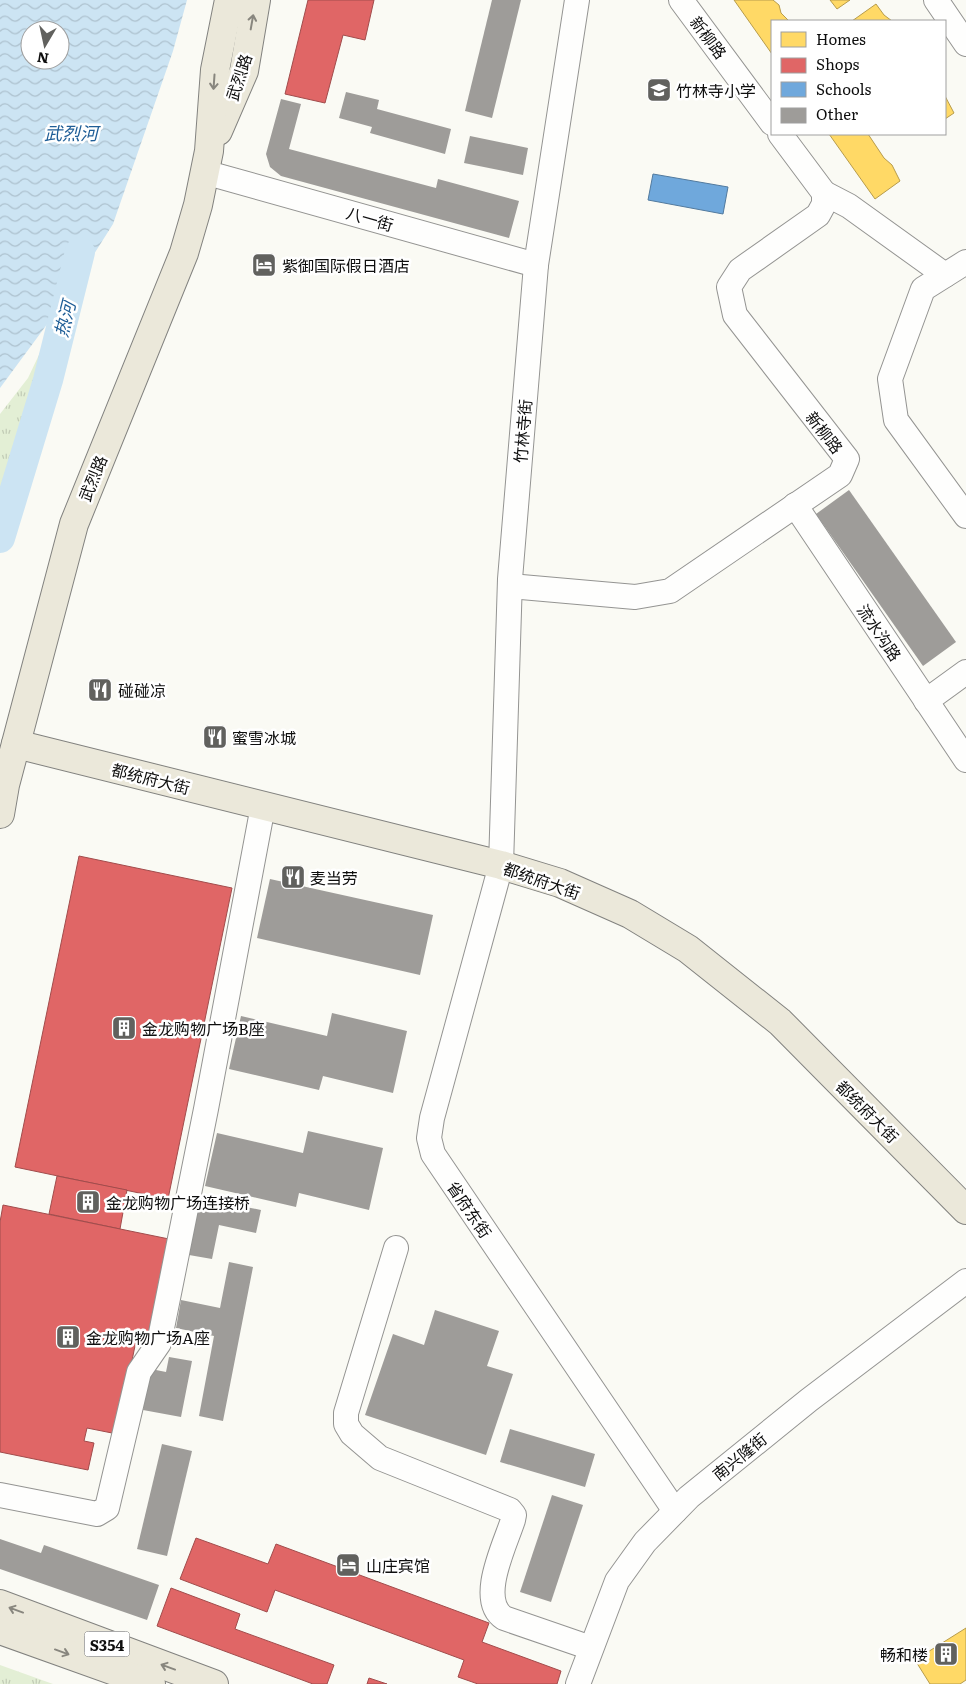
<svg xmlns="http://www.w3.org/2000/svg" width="966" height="1684" font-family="Literata,'Noto Sans SC',serif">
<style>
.grass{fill:url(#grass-tufts)}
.water{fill:url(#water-waves);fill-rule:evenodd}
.homes{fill:#ffd966;stroke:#b79c4c}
.shops{fill:#e06666;stroke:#a14c4c}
.schools{fill:#6fa8dc;stroke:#527a9e}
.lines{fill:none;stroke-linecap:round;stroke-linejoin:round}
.river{stroke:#cce4f3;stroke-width:30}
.building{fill:#9e9c99}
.minor-casing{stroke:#949492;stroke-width:26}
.major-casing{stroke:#82827f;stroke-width:30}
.minor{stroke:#fefefd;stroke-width:24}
.major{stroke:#ebe8da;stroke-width:28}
.oneway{stroke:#88867e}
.labels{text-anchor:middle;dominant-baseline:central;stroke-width:5;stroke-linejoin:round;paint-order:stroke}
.shield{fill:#fff;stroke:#565656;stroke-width:1}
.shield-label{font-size:15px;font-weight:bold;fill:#0e0e0e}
.street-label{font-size:16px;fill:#0e0e0e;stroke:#fff}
.poi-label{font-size:16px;fill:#0e0e0e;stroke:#fff;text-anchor:start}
.water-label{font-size:18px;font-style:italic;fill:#1f5e97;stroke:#fff}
</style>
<defs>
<pattern id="grass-tufts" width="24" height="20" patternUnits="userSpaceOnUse" patternTransform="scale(1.25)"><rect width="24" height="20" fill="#e3efd5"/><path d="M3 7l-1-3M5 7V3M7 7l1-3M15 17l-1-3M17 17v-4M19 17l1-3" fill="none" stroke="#c2ccb6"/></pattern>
<pattern id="water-waves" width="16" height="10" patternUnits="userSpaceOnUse" patternTransform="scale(1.25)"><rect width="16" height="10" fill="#cce4f3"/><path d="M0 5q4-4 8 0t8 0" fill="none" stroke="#aec2cf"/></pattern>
</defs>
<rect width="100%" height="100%" fill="#fafaf4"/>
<!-- grass -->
<g class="grass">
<path d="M65 300 0 500V414L28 378Z"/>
<path d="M0 1665 53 1684H0Z"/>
</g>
<!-- water -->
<path class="water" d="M0 0H187L173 51 113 224 65 300 0 388ZM30 30H60V60H30Z"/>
<!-- homes -->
<g class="homes">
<path d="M734 0H773L779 5 781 13 789 21H772V54Z"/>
<path d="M830 0H850L837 9Z"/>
<path d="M876 4 884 15 892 21H852Z"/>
<path d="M945 96 954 113 945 119Z"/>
<path d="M829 134H868L884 158 892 165 900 181 875 199Z"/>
<path d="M966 1628V1680L960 1684H930L915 1660Z"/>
</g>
<!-- shops -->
<g class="shops">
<path d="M308 0H374L365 40 343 35 325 103 285 94Z"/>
<path d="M79 856 232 888 168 1199 15 1167Z"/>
<path d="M57 1176 127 1190 120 1229 49 1214Z"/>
<path d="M3 1205 169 1239 148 1338 137 1336 117 1434 87 1428 84 1441 94 1443 88 1470 0 1452V1222Z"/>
<path d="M196 1538 268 1564 276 1544 489 1623 482 1642 561 1671 557 1684H478L458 1677 464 1660 275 1590 267 1612 180 1579Z"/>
<path d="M171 1588 240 1614 235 1629 334 1665 327 1684H313L157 1626Z"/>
<path d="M369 1678 387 1684H367Z"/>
</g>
<!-- schools -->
<path class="schools" d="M653 174 728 187 723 214 648 200Z"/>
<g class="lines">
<!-- river -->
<path class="river" d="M0 538 48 380 80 252"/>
</g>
<!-- building -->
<g class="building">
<path d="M492 0H521L492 118 465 111Z"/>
<path d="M346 92 379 100 377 109 451 129 445 154 370 133 372 127 339 118Z"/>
<path d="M281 99 301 104 289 149 436 188 438 179 519 201 509 238 281 176 270 167 266 154Z"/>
<path d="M470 136 528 148 523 175 464 163Z"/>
<path d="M849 490 956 642 923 666 816 514Z"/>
<path d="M270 879 433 915 420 975 257 938Z"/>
<path d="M332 1013 407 1031 393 1093 323 1076 319 1090 229 1069 241 1016 327 1036Z"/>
<path d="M308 1131 383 1148 369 1210 299 1193 296 1207 205 1186 217 1133 303 1153Z"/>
<path d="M200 1198 261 1210 256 1233 219 1225 212 1259 189 1255Z"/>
<path d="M229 1262 253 1267 223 1421 199 1416 214 1336 176 1328 181 1300 220 1308Z"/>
<path d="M435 1310 499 1331 487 1366 513 1374 486 1455 365 1415 393 1334 424 1345Z"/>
<path d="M169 1357 192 1361 181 1417 143 1410 151 1369 166 1372Z"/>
<path d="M510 1429 595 1454 585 1487 500 1462Z"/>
<path d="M162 1444 192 1451 167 1556 137 1549Z"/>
<path d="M552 1495 583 1505 551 1602 520 1592Z"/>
<path d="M0 1539 41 1553 44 1545 159 1585 147 1620 0 1569Z"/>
</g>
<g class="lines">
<defs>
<g id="minor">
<path d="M577 0 536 265 510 579 501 865 432 1118 429 1138 433 1154 675 1511"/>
<path d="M681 0 772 123"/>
<path d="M936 0 966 44"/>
<path d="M204 172 536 265"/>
<path d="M824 193 849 206 945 275"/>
<path d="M966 262 923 289 890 379 896 420 966 516"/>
<path d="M795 505 966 760"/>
<path d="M510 586 635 597 670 591 840 475 847 459 735 315 729 287 740 270 818 215 824 204V193L780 134"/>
<path d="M926 701 966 672"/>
<path d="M396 1248 346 1413V1424L352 1434 380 1458 510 1510 514 1515 513 1520C505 1545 477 1600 504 1618L591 1648"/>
<path d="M0 1495 97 1514 107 1508 139 1372 159 1343 206 1109 263 806"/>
<path d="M578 1684 617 1581 645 1542 689 1497 809 1400 966 1281"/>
</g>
<g id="major">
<path d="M218 131 244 71 256 0"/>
<path d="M16 744 501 865 560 883 630 914 688 949 780 1022 966 1210"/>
<path d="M0 814 5 785 74 524 184 253 198 205 209 151 215 70 229 0"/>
<path d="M0 1604 214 1684"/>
<path d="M0 1630 151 1684"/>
</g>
</defs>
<!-- minor casing -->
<use href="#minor" class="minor-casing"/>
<!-- major casing -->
<use href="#major" class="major-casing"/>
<!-- minor -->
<use href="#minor" class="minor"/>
<!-- major -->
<use href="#major" class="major"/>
</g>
<!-- one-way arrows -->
<defs><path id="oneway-shaft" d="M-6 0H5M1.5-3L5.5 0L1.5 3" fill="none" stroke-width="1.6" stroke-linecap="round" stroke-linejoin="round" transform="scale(1.25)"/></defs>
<g class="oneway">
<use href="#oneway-shaft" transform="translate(252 22) rotate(-80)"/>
<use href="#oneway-shaft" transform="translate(214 82) rotate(94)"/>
<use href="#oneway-shaft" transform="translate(16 1610) rotate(-160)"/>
<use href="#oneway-shaft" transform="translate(62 1652) rotate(20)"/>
<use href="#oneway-shaft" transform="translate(168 1667) rotate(-160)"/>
</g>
<!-- icons -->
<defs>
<symbol id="school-square" viewBox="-11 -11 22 22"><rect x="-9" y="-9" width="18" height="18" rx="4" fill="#61615e" stroke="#fff"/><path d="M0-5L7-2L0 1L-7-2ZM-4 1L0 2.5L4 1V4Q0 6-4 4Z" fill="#fff"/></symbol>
<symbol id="hotel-square" viewBox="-11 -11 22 22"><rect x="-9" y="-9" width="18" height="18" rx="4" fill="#61615e" stroke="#fff"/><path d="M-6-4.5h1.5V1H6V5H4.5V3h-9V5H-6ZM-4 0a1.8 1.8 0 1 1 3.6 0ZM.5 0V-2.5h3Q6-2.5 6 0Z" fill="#fff"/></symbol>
<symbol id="restaurant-square" viewBox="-11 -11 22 22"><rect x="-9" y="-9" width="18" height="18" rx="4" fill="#61615e" stroke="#fff"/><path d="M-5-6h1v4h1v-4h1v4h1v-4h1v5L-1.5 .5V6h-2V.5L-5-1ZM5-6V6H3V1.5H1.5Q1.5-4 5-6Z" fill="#fff"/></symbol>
<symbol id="building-square" viewBox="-11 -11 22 22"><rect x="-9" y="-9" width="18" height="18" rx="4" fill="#61615e" stroke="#fff"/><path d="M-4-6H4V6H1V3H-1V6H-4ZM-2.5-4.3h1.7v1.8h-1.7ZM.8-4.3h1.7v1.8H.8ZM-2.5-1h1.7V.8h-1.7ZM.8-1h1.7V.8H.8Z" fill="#fff"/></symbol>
</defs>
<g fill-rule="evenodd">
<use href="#school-square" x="645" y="76" width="28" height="28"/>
<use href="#hotel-square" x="250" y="251" width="28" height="28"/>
<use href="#restaurant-square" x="86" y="676" width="28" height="28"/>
<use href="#restaurant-square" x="201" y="723" width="28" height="28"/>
<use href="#restaurant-square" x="279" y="863" width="28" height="28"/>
<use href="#building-square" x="110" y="1014" width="28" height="28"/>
<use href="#building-square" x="74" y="1188" width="28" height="28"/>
<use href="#building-square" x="54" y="1323" width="28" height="28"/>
<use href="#hotel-square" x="334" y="1551" width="28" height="28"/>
<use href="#building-square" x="932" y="1640" width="28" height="28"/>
</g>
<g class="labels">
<!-- shield labels -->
<rect class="shield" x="84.5" y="1631.5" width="45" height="25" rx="4"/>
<g class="shield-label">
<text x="107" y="1644">S354</text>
</g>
<!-- street labels -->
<g class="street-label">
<text transform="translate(709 37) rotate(53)">新柳路</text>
<text transform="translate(238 77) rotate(-72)">武烈路</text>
<text transform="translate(370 218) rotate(16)">八一街</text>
<text transform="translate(522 431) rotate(-85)">竹林寺街</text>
<text transform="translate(825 432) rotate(52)">新柳路</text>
<text transform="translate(92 478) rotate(-68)">武烈路</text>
<text transform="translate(880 632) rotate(56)">流水沟路</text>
<text transform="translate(151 778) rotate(14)">都统府大街</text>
<text transform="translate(542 880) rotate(19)">都统府大街</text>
<text transform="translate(868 1111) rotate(45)">都统府大街</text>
<text transform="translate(470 1209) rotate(56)">省府东街</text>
<text transform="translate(739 1456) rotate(-39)">南兴隆街</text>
</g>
<!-- poi labels -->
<g class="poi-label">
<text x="676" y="90">竹林寺小学</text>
<text x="282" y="265">紫御国际假日酒店</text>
<text x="118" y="690">碰碰凉</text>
<text x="232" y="737">蜜雪冰城</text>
<text x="310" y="877">麦当劳</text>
<text x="142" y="1028">金龙购物广场B座</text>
<text x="106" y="1202">金龙购物广场连接桥</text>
<text x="86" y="1337">金龙购物广场A座</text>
<text x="366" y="1565">山庄宾馆</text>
<text x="928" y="1654" text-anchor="end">畅和楼</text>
</g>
<!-- water labels -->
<g class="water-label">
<text x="71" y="132">武烈河</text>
<text transform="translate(64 319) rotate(-76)">热河</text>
</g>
</g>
<!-- legend -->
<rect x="771" y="20" width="175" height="115" fill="#ffffff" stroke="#9f9f9f"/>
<rect x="781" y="32" width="25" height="15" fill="#ffd966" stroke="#9f9f9f"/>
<text x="816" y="45" font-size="15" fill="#0e0e0e">Homes</text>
<rect x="781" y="58" width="25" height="15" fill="#e06666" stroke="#9f9f9f"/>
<text x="816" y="70" font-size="15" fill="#0e0e0e">Shops</text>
<rect x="781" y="82" width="25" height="15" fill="#6fa8dc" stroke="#9f9f9f"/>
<text x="816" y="95" font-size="15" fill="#0e0e0e">Schools</text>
<rect x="781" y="108" width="25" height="15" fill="#9e9c99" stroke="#9f9f9f"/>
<text x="816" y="120" font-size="15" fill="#0e0e0e">Other</text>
<!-- north arrow -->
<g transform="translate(45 45) rotate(189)"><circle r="24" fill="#ffffff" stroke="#9f9f9f"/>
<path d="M0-4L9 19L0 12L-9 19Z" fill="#61615e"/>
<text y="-8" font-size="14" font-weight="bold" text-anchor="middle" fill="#0e0e0e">N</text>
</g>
</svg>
